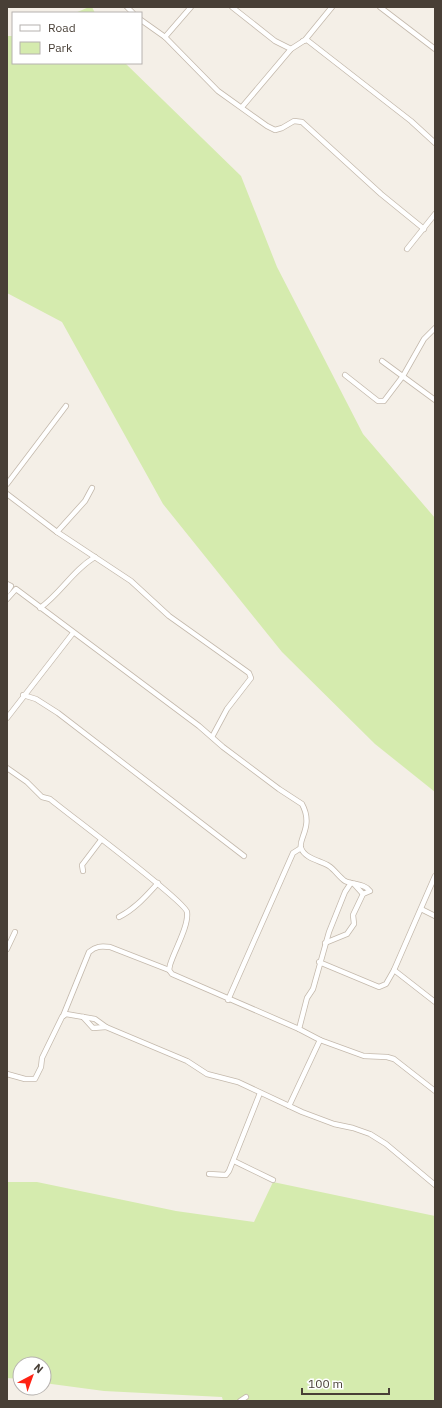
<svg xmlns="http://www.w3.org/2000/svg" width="442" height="1408" font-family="'IBM Plex Sans',sans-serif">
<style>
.green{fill:#d5ebae}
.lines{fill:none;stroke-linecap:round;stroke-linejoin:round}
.street-casing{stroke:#c4b9ac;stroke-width:6}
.street{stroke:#fff;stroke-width:4.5}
</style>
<rect width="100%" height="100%" fill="#f4efe7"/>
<!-- green -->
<g class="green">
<path d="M89 7H92L95 13H75Z"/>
<path d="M7 36H13V63H125L241 176 277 267 363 434 435 518V792L375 744 282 652 163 504 62 322 7 293Z"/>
<path d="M7 1182H37L176 1211 254 1222 273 1182 435 1216V1401H223L222 1397 104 1391 44 1383V1364H20V1379L7 1378Z"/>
</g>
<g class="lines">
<defs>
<g id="street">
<path d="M127 7 133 13"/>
<path d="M232 7 275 41 291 49"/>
<path d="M380 7 435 49"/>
<path d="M141 20 165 37 218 91 267 126 275 130 282 128 294 121 302 122 381 194 424 229"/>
<path d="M165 37 191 7"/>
<path d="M303 41 307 40 411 121 435 143"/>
<path d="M242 107 291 49 305 40 332 7"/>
<path d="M407 249 435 214"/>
<path d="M382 361 435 400"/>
<path d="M345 375 378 401H384L403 376 424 339 435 328"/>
<path d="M7 484 66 406"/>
<path d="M7 494 57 532 131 581 169 616 249 673 251 678 227 709 212 737"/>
<path d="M57 532 85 501 92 488"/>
<path d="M7 584 11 586 7 592"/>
<path d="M7 599 16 589 199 726 223 747 279 789 302 804C314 826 298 839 301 848 305 859 322 861 329 866 335 870 339 877 345 881 353 885 364 883 370 891L363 894 353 915 354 924 347 934 325 943"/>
<path d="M40 608C61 593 73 570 95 557"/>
<path d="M23 695 36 699 58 713 244 856"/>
<path d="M7 718 73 633"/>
<path d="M7 768 27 782 42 797 50 799C68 814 185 901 187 912 189 926 174 951 170 965L169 970 172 974 299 1029"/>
<path d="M83 871 82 865 101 840"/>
<path d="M354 884 363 894"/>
<path d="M421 909 435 916"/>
<path d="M119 917C135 909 146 896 158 883"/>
<path d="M7 949 15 932"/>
<path d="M319 962 379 987 386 984 394 970 435 1002"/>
<path d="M394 970 435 876"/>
<path d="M228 1000 293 853 301 848"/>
<path d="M63 1016 89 952C96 946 101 946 110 947L169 970"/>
<path d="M83 1017 93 1028 106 1027"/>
<path d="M320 1040 299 1029 307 998 313 989 329 932 345 892 351 883"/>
<path d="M7 1074 25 1079H35L41 1067 42 1058 62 1017 66 1014 95 1019 106 1027 187 1061 207 1074 238 1082 302 1112 334 1124 353 1128 370 1134 386 1144 435 1185"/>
<path d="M289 1106 320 1040 364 1056 387 1057 394 1059 435 1091"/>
<path d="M234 1161 273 1180"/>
<path d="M209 1174 226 1175 229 1171 260 1093"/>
<path d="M240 1401 246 1397"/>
</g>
</defs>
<!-- street casing -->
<use href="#street" class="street-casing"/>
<!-- street -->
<use href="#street" class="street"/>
</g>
<!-- border -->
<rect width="442" height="1408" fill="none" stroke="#483f36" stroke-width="16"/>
<!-- legend -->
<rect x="12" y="12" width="130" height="52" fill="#ffffff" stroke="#b6b2af"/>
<rect x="20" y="25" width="20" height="6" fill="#ffffff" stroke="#b6b2af"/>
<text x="48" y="32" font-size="12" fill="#483f36">Road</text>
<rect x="20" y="42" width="20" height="12" fill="#d5ebae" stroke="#b6b2af"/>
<text x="48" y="52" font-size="12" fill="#483f36">Park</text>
<!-- north arrow -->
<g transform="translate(32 1376) rotate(41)"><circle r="19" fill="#ffffff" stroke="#b6b2af"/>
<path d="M0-3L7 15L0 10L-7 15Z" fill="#ff2214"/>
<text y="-6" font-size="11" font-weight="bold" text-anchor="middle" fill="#483f36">N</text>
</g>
<!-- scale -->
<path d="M302 1388v6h87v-6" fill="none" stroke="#483f36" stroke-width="2"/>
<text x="308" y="1388" font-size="12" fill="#483f36" stroke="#ffffff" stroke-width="3" paint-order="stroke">100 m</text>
</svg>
